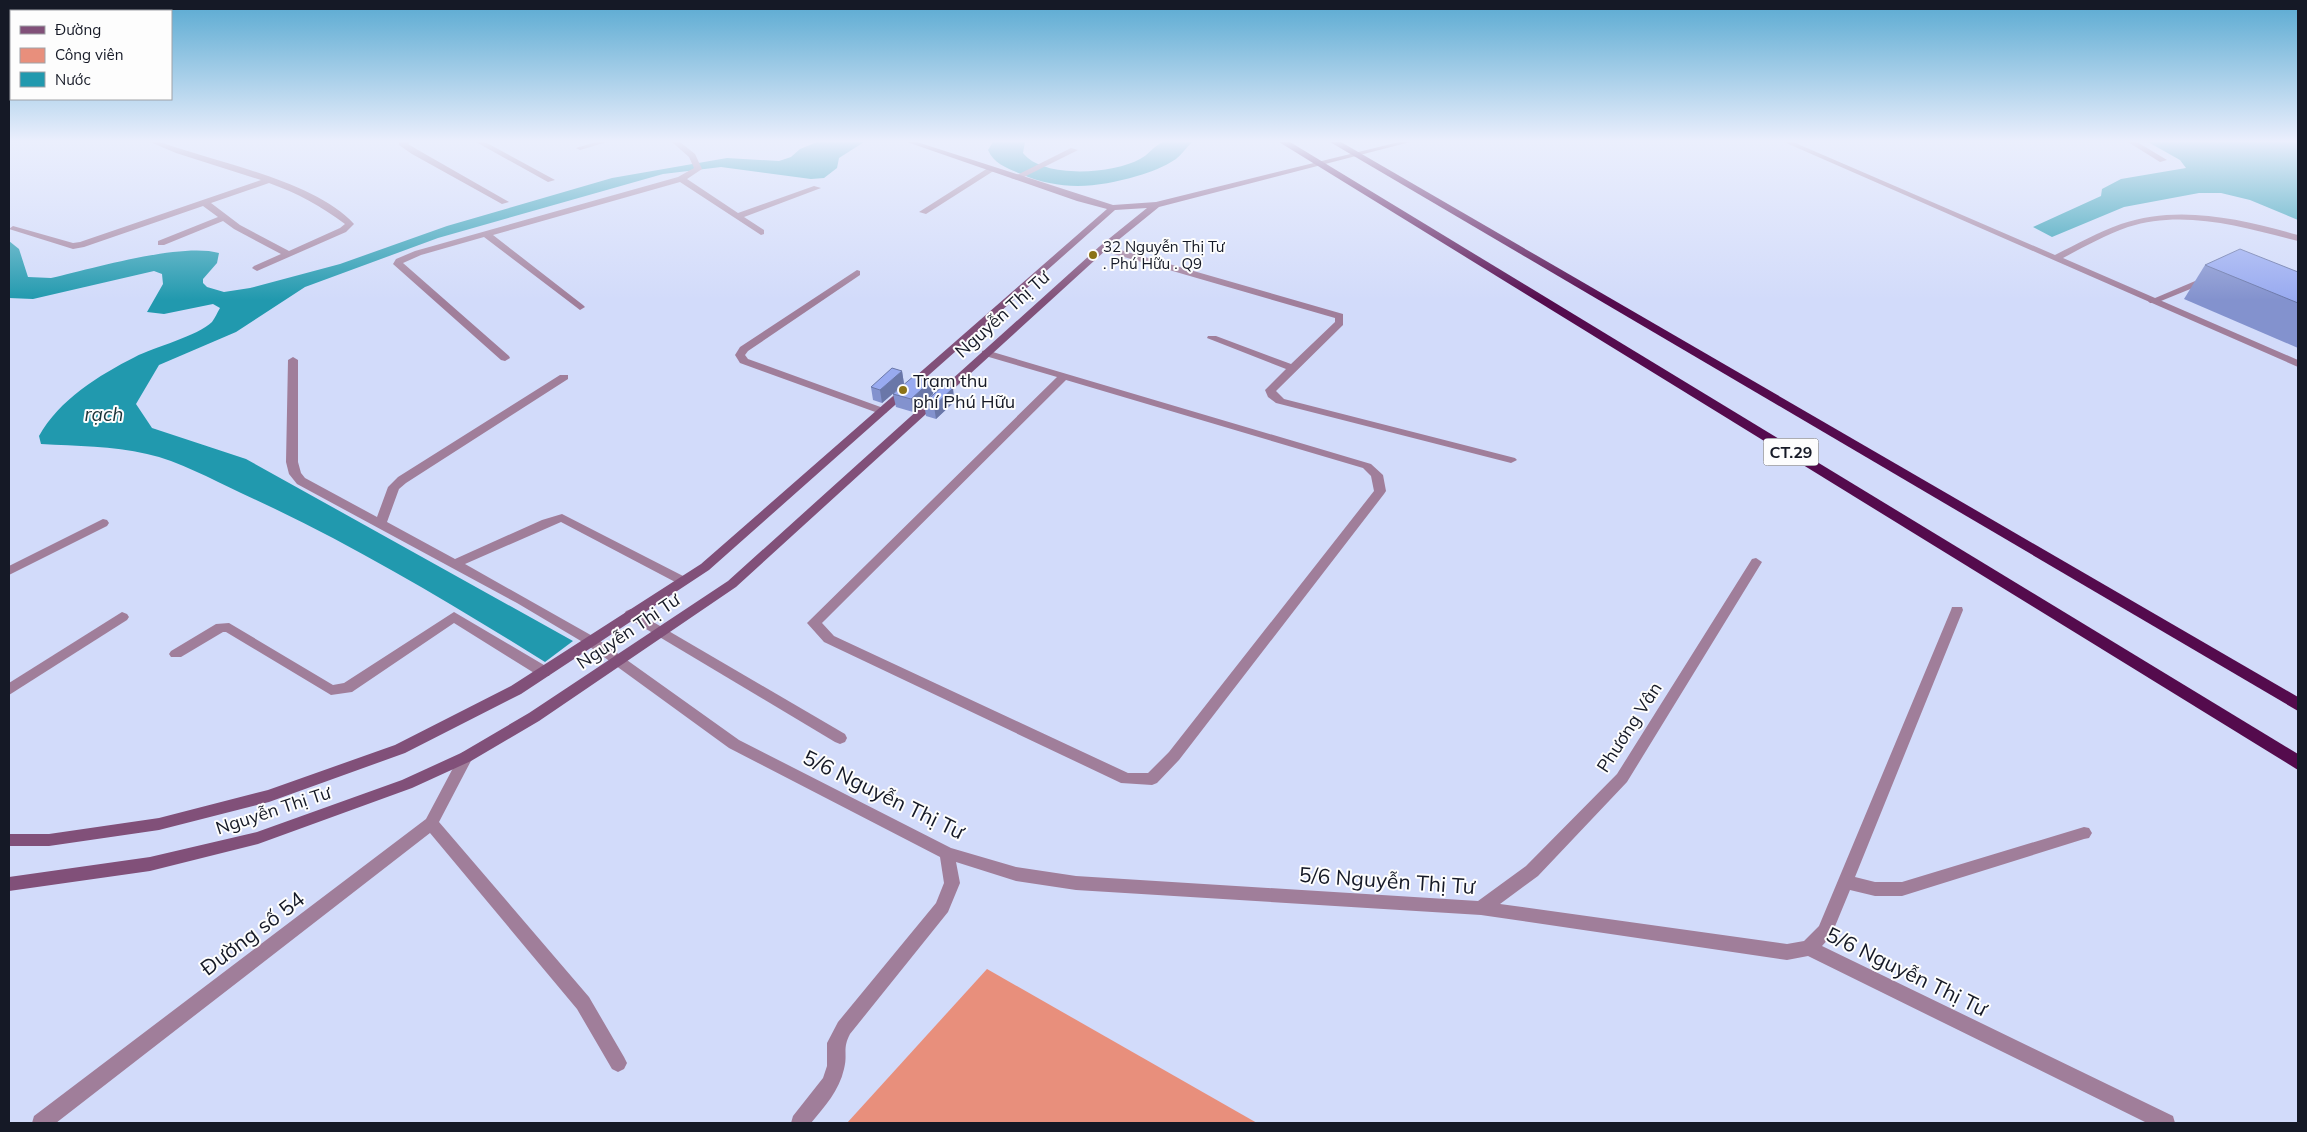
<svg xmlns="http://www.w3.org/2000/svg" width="2307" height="1132" font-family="Mulish,sans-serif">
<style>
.green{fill:#e88f7c}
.water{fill:#2199ae}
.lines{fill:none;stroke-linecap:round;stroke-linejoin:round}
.lane{fill:#a07e9a;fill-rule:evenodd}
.street{fill:#a07e9a;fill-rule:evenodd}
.secondary{fill:#815079;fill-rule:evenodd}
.highway{fill:#540b4d;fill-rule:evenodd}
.wall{fill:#8392ce}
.shaded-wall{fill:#6a77a8}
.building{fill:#98aaf0;stroke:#6a77a8}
.poi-dot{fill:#8c7317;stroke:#fdfdfd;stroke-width:2}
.labels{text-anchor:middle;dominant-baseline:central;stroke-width:4;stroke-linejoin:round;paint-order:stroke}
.far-poi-label{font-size:15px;fill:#151926;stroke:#fdfdfd;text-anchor:start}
.shield{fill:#fdfdfd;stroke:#5b5d66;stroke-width:1}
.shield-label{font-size:16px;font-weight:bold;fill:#151926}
.street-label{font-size:18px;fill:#151926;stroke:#fdfdfd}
.poi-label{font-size:18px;fill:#151926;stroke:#fdfdfd;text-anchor:start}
.water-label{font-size:19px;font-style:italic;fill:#1c353a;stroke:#fdfdfd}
.near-street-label{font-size:21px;fill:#151926;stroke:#fdfdfd}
</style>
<rect width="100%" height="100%" fill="#d2dbfa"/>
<!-- green -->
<path class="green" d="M987 969 1257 1123H847Z"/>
<!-- water -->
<g class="water">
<path d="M817 142H864L839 158 837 168 824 178 811 179 721 167 663 174 438 238 305 287 236 332 159 365 136 404 152 428 246 459 573 641 545 662C447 601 347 541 241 493 211 479 179 461 147 454 112 446 77 446 41 444L39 436C59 400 99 375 135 357 154 347 198 336 212 322 215 318 217 313 220 308L213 304 164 314 147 312 163 284 162 274 154 271 33 299 9 298V241L19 249 28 277 51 278C91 269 182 242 219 253L217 263 203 279V283L207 287 224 292 250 288 340 264 447 226 612 178 727 158 779 161 791 157 800 149Z"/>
<path d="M993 142H1025L1023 153C1043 179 1113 174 1140 159 1148 155 1153 147 1161 143 1168 139 1183 142 1192 142 1187 147 1182 154 1176 159 1164 167 1151 172 1137 176 1097 188 1060 191 1021 174 1007 168 994 164 988 150Z"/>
<path d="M2148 142H2298V220L2250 200 2221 193H2199L2124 207 2052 237 2033 227 2101 196 2102 189 2121 179 2186 168 2180 160Z"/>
</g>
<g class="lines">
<!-- lane -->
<g class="lane">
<path d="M1071 148 1078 150 1018 180 1011 178Z"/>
<path d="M988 168 995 170 926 214 919 212Z"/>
<path d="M1103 245 1343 314V325L1276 391 1284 399 1515 458 1517 460 1511 463 1276 403 1268 397 1265 390 1286 369 1207 338 1208 336H1216L1291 364 1335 322V318L1100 250 1098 248Z"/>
<path d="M857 270 860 271V275L748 351 745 355 748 359 886 409 887 411 886 413H878L740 363 735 355 740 347Z"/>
<path d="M2207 276 2210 277V281L2156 303H2150L2148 301Z"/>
<path d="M986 350 1371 464 1383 475 1386 491 1384 494 1179 760 1157 783 1152 785 1121 783 824 642 807 623 1057 377 982 355V351ZM1066 380 1363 468 1371 476 1374 491 1169 752 1148 773H1128L834 636 822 623Z"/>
<path d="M293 357 298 360V462L301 473 305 478 377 517 388 487 398 477 560 375H568V379L406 483 399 489 387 522 455 559 542 520 562 514 687 578 689 581 687 584H679L561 522 465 564 596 638 739 740 951 848 1016 867 1076 876 1478 901 1526 866 1617 774 1752 559 1756 558 1762 562 1627 782 1538 876 1500 904 1787 944 1804 941 1819 926 1951 610 1952 607H1962L1963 610 1855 877 1875 882H1902L2084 827 2089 828 2092 833 2089 838 2084 839 1902 896H1875L1850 890 1831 936 1822 946 2173 1116 2175 1123H2147L1808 956 1787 960 1481 915 1076 890 1016 881 956 862 960 883 948 912 850 1034C842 1049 848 1054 844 1069 839 1091 825 1106 811 1123H791L793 1116 823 1078 827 1066V1043L838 1022 936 903 944 883 940 857 729 748 586 644 517 603 297 484 289 474 286 462 288 360Z"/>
<path d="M103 519 107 520 109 523 107 526 9 575V566Z"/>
<path d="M631 609 845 734 847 738 845 742 840 744 835 742 626 617 624 614 626 611Z"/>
<path d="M122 612 127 614 129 617 127 620 9 695V683Z"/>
</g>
<!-- street -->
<g class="street">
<path d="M150 142H160C215 162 315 181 354 224L346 232 257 271 252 268 254 266 281 254 234 229 223 221 164 245H158V241L218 217 203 206 84 247 73 249 9 229 13 226 73 243 80 242 261 180 176 153ZM269 183C297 193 321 206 345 224L340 228 289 251 240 225 211 203Z"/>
<path d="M399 142H410L408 144 418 150 509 202 502 204 412 154 399 145Z"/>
<path d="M476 142H485L555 180 548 182Z"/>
<path d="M596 142H607L580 150 576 148Z"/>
<path d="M672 142H680L695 154 702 169 687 179 738 213 814 186 821 188 744 217 764 230V234L761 235 680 182 493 235 583 305 585 307 580 310 484 237 421 255 403 263 509 356 510 358 505 361 501 360 393 264 396 259 415 251 678 177 694 168 689 157Z"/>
<path d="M1784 142H1793L2055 255C2077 244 2098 232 2121 224 2179 204 2241 219 2298 235V241C2243 227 2184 209 2128 227 2105 235 2084 247 2063 258L2298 360V367Z"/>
<path d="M2128 142H2137L2167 160 2160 162Z"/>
<path d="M454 612 549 668 551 672 549 676H539L454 623 352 692 331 695 226 632H223L181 657H171L169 654 171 651 216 624 229 623 333 685 344 683Z"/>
<path d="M466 751 471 753 473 757 439 822 589 997 624 1057 627 1063 624 1069 618 1072 612 1069 577 1009 430 833 56 1123H32L34 1116 426 819 461 753Z"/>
</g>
<!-- secondary -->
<path class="secondary" d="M907 142H917L1113 205 1156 202 1399 142H1410L1159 207 1106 250 736 587 539 721 471 761 412 788 258 844 150 871 9 891V877L150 857 257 832 402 780 461 753 529 713 728 581 1100 246 1147 208 1115 210 709 570 521 694 405 753 269 802 159 830 49 846H9V834H49L159 818 268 790 395 745 511 686 701 564 1107 209 1077 201Z"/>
<!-- highway -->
<g class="highway">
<path d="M1279 142H1290L2298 754V770Z"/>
<path d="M1330 142H1341L2298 697V711Z"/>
</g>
</g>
<!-- wall -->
<g class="wall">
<path d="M2205 265 2298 272V348L2184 299Z"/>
<path d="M902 371 904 384 882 403 873 400 871 387Z"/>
<path d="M931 381 933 394 913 412 896 407 893 394Z"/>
<path d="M953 388 954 402 936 419 926 416 924 403Z"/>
</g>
<!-- shaded-wall -->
<g class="shaded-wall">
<path d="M902 371 904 384 882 403 880 390Z"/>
<path d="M931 381 933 394 913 412 911 399Z"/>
<path d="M953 388 954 402 936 419 934 406Z"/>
</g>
<!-- building -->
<g class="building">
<path d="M2240 249 2298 272V303L2205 265Z"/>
<path d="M892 368 902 371 880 390 871 387Z"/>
<path d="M915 375 931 381 911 399 893 394Z"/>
<path d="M944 385 953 388 934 406 924 403Z"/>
</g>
<!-- sky -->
<linearGradient id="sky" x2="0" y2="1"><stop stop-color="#58a9d1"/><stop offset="0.47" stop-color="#ebeffd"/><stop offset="1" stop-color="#ebeffd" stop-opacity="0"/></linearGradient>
<rect width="2307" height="300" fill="url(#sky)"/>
<!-- markers -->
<g class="poi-dot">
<circle cx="1093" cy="255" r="5"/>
<circle cx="903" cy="390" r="5"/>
</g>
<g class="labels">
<!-- far-poi labels -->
<g class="far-poi-label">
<text x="1103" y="246">32 Nguyễn Thị Tư<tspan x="1103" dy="17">. Phú Hữu . Q9</tspan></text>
</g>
<!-- shield labels -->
<rect class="shield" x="1763.5" y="438.5" width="55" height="27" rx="4"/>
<g class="shield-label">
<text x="1791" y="452">CT.29</text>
</g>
<!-- street labels -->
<g class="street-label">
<text transform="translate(1002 314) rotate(-42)">Nguyễn Thị Tư</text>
<text transform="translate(628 631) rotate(-34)">Nguyễn Thị Tư</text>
<text transform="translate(1629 727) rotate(-57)">Phương Vân</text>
<text transform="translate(273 810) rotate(-18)">Nguyễn Thị Tư</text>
</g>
<!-- poi labels -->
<g class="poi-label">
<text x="913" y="380">Trạm thu<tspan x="913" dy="21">phí Phú Hữu</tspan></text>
</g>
<!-- water labels -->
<g class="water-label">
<text x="104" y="414">rạch</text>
</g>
<!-- near-street labels -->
<g class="near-street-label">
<text transform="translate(884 794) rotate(26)">5/6 Nguyễn Thị Tư</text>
<text transform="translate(1387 880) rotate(4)">5/6 Nguyễn Thị Tư</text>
<text transform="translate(252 933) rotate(-37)">Đường số 54</text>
<text transform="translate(1907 971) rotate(26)">5/6 Nguyễn Thị Tư</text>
</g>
</g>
<!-- border -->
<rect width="2307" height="1132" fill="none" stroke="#151926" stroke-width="20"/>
<!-- legend -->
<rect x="10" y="10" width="162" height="90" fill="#fdfdfd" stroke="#a0a2a7"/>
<rect x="20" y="26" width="25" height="8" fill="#815079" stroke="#a0a2a7"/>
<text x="55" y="35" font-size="15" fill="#151926">Đường</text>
<rect x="20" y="48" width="25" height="15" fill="#e88f7c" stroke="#a0a2a7"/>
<text x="55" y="60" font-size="15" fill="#151926">Công viên</text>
<rect x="20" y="72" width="25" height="15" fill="#2199ae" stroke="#a0a2a7"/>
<text x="55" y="85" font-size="15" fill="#151926">Nước</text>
</svg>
